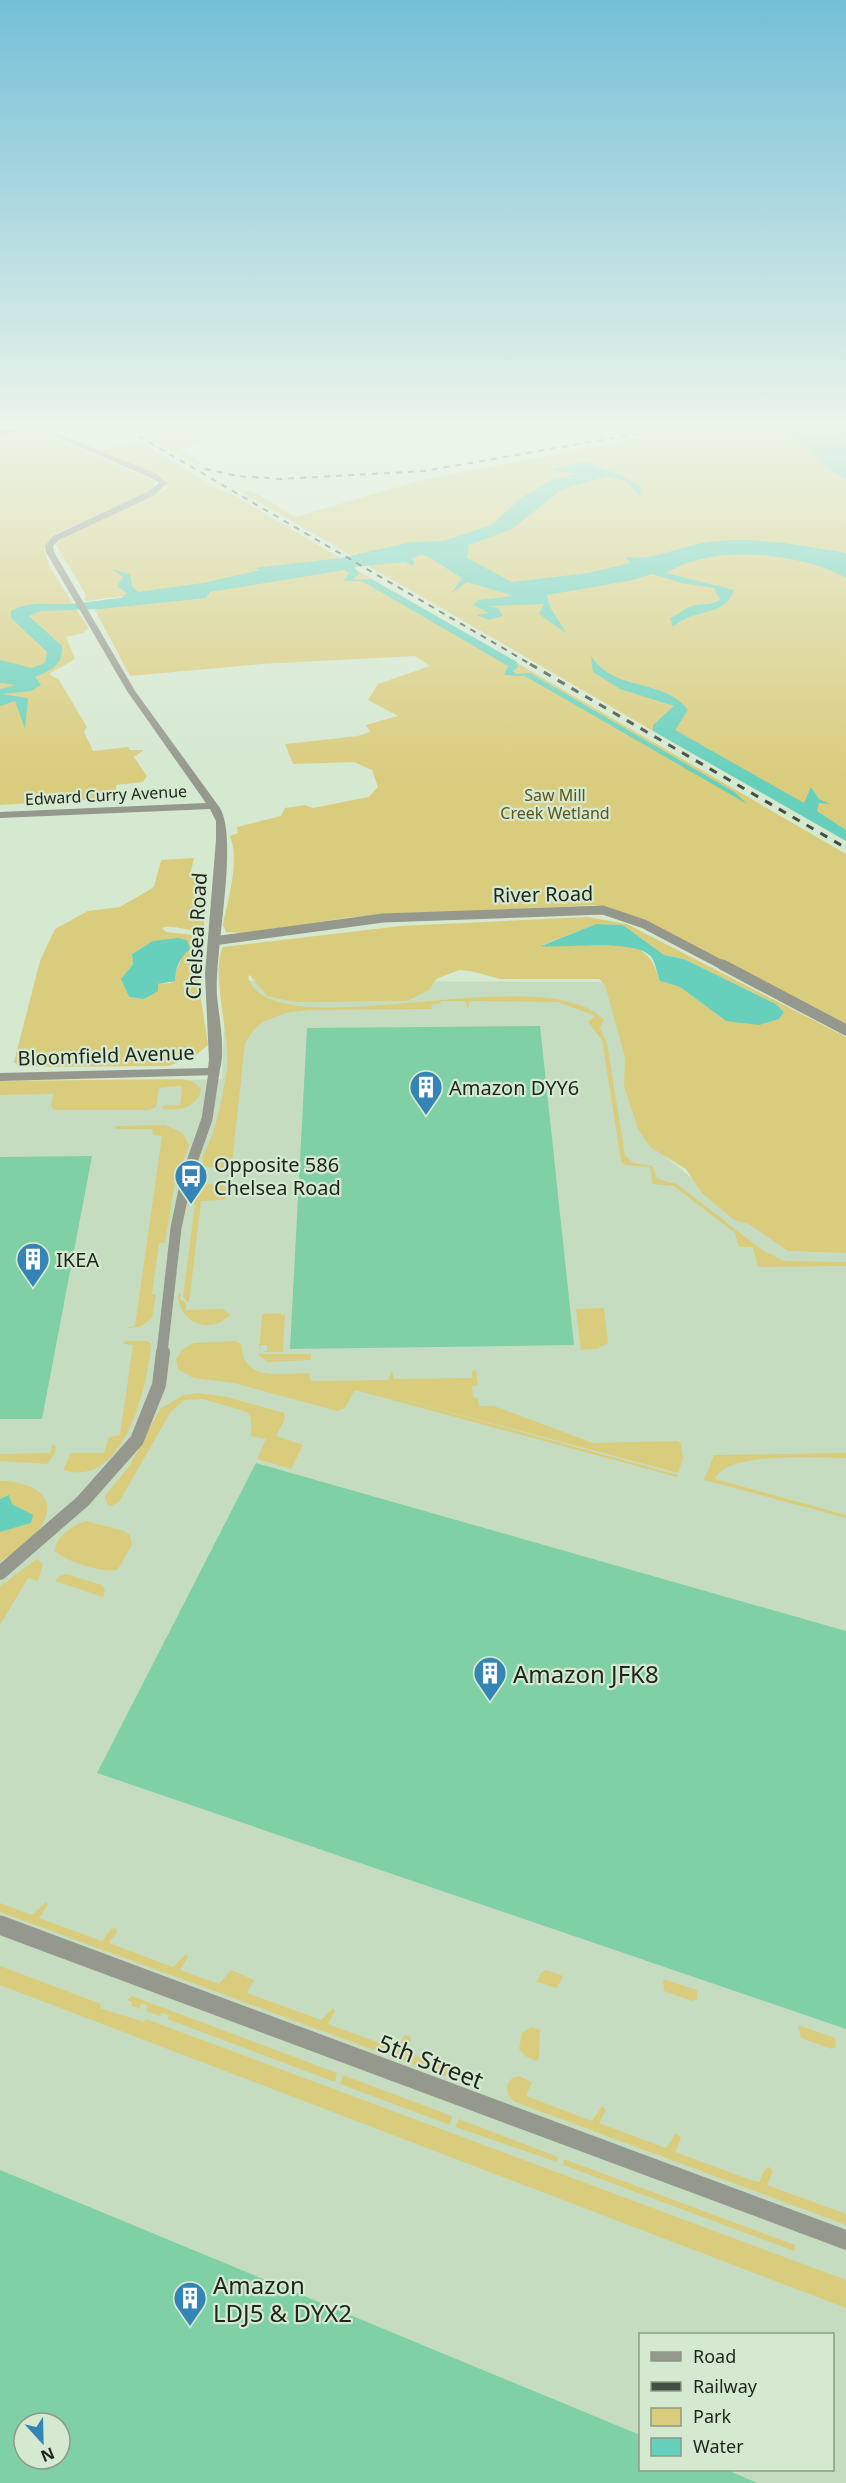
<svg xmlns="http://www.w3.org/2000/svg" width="846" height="2483" font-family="'Noto Sans',sans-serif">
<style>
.built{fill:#c6dcc0;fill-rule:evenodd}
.green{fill:#dacc7d;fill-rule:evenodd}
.water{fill:#67d0bd}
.building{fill:#7fd0a5;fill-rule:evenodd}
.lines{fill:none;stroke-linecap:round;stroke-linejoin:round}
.minor-far3{stroke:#95988d;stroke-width:9}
.minor-far2{stroke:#95988d;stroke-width:11}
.minor-far1{stroke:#95988d;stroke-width:14}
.minor{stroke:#95988d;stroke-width:19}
.tertiary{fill:#95988d;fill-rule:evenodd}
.motorway{fill:#414731;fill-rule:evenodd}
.rail-far1{stroke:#434d42;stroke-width:2;stroke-dasharray:6 6;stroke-linecap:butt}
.rail{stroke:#434d42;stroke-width:3;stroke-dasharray:8 8;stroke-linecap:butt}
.labels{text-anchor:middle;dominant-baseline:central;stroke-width:4.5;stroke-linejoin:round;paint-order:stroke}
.far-street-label{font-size:16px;fill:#1e251d;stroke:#d5e8d0}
.far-park-label{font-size:16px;fill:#5e5418;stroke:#d5e8d0}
.street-label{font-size:20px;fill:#1e251d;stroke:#d5e8d0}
.poi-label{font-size:20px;fill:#1e251d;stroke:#d5e8d0;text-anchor:start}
.near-poi-label{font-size:24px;fill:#1e251d;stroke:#d5e8d0;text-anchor:start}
.near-street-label{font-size:24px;fill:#1e251d;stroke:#d5e8d0}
</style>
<rect width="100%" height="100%" fill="#d5e8d0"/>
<!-- built -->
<path class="built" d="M226 981 613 982 649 1143 741 1219 846 1246V2483H0V1084L222 1079ZM640 2334H832V2470H640ZM24 2423H60V2459H24Z"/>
<!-- green -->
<g class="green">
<path d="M37 430 154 481 153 488 143 494 53 535 44 548 49 566 88 628 83 633 66 637 75 659 49 674 59 680 87 727 84 732 93 751 128 747 130 750H144L134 757 147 776 143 782 116 785 117 798 0 805V434Z"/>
<path d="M134 430H250L179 449 202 463 197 465Z"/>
<path d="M644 430 768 431 794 439 817 456 826 468 846 479V835L653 725V731L367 565 357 553 351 555 241 492 252 491 295 517 425 479 646 437Z"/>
<path d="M140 441 214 487 232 494 340 558 203 585 86 601 85 593 56 545 61 539 167 488 164 479 100 451Z"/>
<path d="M352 567 846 854V1027L609 907 595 905 352 917 245 933 226 932 223 925C228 898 240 861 230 836L238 833 237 827 281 816 285 808 305 805 313 808 369 797 378 787 372 770 354 762 293 764 285 744 358 736 370 732 366 725 398 716 368 700 378 684 430 666 415 656 262 664 130 676 94 608H90Z"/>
<path d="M194 858 191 871 205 882 204 929C190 934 175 923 162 928L166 932 203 936 198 979 208 1045 195 1056 169 1066 20 1067 14 1062 40 961 55 929 88 911 120 907 154 887 161 860ZM153 941 190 949 183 955 171 983 158 984 157 991 144 999 129 997 121 979 133 964 132 954Z"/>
<path d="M588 917 627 924 846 1037V1253L788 1251 749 1224 734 1220 702 1193 686 1169 650 1147 638 1129 624 1086 625 1057 605 985 599 979H500L471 971 459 970 436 979 429 990 407 1001 294 1002 267 996 250 975 248 977C272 1053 543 955 604 1020L600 1028 607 1043 625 1155 633 1163 652 1166 657 1179 677 1184 762 1250 784 1261 846 1262V1266L758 1267 753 1247H739L735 1233 674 1186 652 1184 650 1167 624 1165 621 1161 602 1040 588 1022 595 1016 558 1002 470 1001 468 1009 465 1001H441L440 1004H432L431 1009 310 1010 285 1013 263 1022 254 1029 245 1043 232 1163 221 1169 203 1166 202 1158C215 1134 222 1101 227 1069 231 1038 210 973 223 947L401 926ZM596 924 623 925 664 955 684 959 776 1004 784 1012 726 1021 680 987 660 981C653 961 650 953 630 946L542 945Z"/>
<path d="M182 1079 194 1082 201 1089C199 1106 179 1112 164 1109L162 1106 180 1105 182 1088 180 1086 159 1088 156 1107 148 1110H54L51 1105 53 1094 0 1095V1081Z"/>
<path d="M165 1125 183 1133 189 1146 175 1182 165 1243H159L152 1294H156L152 1318 140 1327 125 1328 135 1326 162 1136 153 1135 152 1129H115L116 1126Z"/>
<path d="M202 1184 224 1185 230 1193 224 1200 201 1201 189 1303 183 1297 195 1204H189L191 1190Z"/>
<path d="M178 1294H181L180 1299 186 1303V1310L223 1309 230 1315C210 1336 178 1322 178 1294Z"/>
<path d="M604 1308 608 1343 596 1349 581 1350 576 1309Z"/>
<path d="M282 1313V1317L285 1313 283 1352H263L267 1350V1345H261L259 1352 262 1314Z"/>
<path d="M126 1341H147L151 1344C148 1384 125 1490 63 1470L71 1453H104L109 1437 120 1435 133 1345 123 1344Z"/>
<path d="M235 1341 241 1344C244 1383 279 1373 309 1373L311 1381 388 1380 392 1371 394 1379 472 1378V1371L476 1370 478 1385 472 1386 473 1397 478 1398 479 1406H494L593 1443 678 1441 681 1444 683 1459 678 1473 356 1387 678 1475 677 1477 355 1390 345 1408 337 1411 234 1383 193 1378 178 1369 176 1359 183 1349 194 1343Z"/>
<path d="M257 1354H311V1360L268 1362Z"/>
<path d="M199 1393 227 1397 284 1413 285 1419 276 1436 303 1445 291 1469 257 1459 266 1439 251 1436V1418L247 1412 203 1399 184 1400 170 1413 119 1502 111 1506 107 1504 105 1496 130 1465 160 1409 183 1395Z"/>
<path d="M52 1445 56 1446 55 1453 47 1464 0 1461V1454L50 1453Z"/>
<path d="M846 1453V1458C819 1458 726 1451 715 1479L846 1515V1518L704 1480 714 1455Z"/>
<path d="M0 1481C27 1481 63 1494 40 1528 31 1542 13 1552 0 1562V1532L31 1523 0 1499Z"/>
<path d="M86 1521 124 1531 130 1535 132 1545 118 1569C106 1575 64 1561 55 1551 55 1537 74 1524 86 1521Z"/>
<path d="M37 1559 43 1564 38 1581 28 1578 0 1625V1586Z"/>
<path d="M66 1574 102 1585 105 1591 103 1597 55 1581 60 1576Z"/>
<path d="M46 1902 48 1905 39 1918 102 1941 111 1929 116 1928 117 1932 109 1943 173 1967 186 1954 188 1957 180 1970 219 1984 231 1970 254 1980 247 1993 321 2020 333 2008 335 2011 328 2024 396 2049 405 2035 410 2036 411 2040 405 2052 461 2072 460 2077 444 2076 0 1912V1903L32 1915Z"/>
<path d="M0 1966 101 2004 100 2008 144 2022 146 2019 846 2280V2308L0 1985Z"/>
<path d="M546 1970 563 1976 557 1988 537 1982 541 1973Z"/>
<path d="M663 1979 697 1990V1999L692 2001 664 1991Z"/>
<path d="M132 1996 337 2073 335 2082 167 2019 169 2015 162 2013 160 2016 146 2011 148 2006 142 2003 139 2009 131 2006 132 2002 127 2000Z"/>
<path d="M798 2025 835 2038 836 2047 832 2049 801 2038Z"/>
<path d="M531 2027 540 2030 539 2058 536 2061 525 2056 519 2049 522 2033Z"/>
<path d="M343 2075 452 2116 450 2125 340 2084Z"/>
<path d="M519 2076 532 2082 526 2096 592 2121 602 2106 606 2110 599 2123 666 2148 676 2133 681 2138 675 2152 751 2180 759 2182 765 2169 769 2167 773 2171 767 2185 846 2214V2225L515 2102 508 2095 507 2085 512 2078Z"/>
<path d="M459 2119 558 2157 557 2162 455 2127Z"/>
<path d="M564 2159 795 2245 794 2251 563 2165Z"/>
</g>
<!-- water -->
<g class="water">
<path d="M745 430H846V479L826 468 817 456 794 439 768 431Z"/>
<path d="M586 461C606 471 623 473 641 488L640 497 627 482 607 476 561 490 512 529 469 545 467 558 512 582 588 573 630 563 626 557C655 561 674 548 702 543 751 535 799 545 846 553V578C800 552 712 544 666 573L734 590C725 618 694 607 673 627L670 618C678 615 685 608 692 606 702 603 710 606 720 600L714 588 682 583 652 574 633 580 547 595 550 607 567 634 539 614 544 604 489 606 498 608 503 616 489 620 476 615 489 613 473 605 478 600 514 596 467 582 452 593 462 578 427 556 420 555 411 559 415 562 412 566 405 562 354 567 359 574 352 580 371 579 517 662 518 667 513 671 516 674 530 673 736 793 747 804 525 676 504 675 508 666 362 581H343L349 573 345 570 210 592 206 598 100 609 40 611 29 616 62 646C63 665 52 670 35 677L41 685 31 691 2 694 28 698 25 729 15 701 0 706V689L16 685 0 683V660L32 668 45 663 47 652 11 618V611C31 600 48 605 70 604 87 603 104 599 121 598L127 593 117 586 123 577 111 569 130 574 132 586 138 592 203 583 260 570 254 568 340 558 411 542 443 541 492 525 522 497 554 479 576 474 549 470Z"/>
<path d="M591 656C615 693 663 677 688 710L675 730 804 803 811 787 819 799 830 804 819 803 817 811 846 830V841L653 731V725L674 706 620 689 593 672Z"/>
<path d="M596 924 623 925 664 955 684 959 776 1004 784 1012 779 1019 759 1025 726 1021 680 987 660 981C657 974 656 964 652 958 639 938 564 949 541 946Z"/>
<path d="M178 938 187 940 190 949C180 957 175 968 175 981L158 984V991L144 999 129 997 121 979 133 964 132 954 153 941Z"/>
<path d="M9 1495 12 1504 33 1515 31 1523 0 1532V1499Z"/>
</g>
<!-- building -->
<g class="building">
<path d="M540 1026 574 1345 290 1349 307 1028Z"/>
<path d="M92 1156 42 1419H0V1157Z"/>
<path d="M256 1463 846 1631V2029L97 1773Z"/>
<path d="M0 2170 640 2435V2469H725L757 2483H0ZM24 2423H60V2459H24Z"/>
</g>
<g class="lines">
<!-- minor-far3 -->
<path class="minor-far3" d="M213 941 383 918 603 910 644 924 726 967"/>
<!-- minor-far2 -->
<g class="minor-far2">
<path d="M723 965 846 1030"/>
<path d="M162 1353 176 1228 187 1176 207 1119 214 1072"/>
</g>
<!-- minor-far1 -->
<path class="minor-far1" d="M0 1573 83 1501 137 1440 159 1385 163 1352"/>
<!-- minor -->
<path class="minor" d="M0 1925 846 2240"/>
<!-- tertiary -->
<path class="tertiary" d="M41 430H49L157 474 167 483 155 495 59 540 53 546 54 552 135 691 220 808C239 841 214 951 217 996 219 1018 227 1055 218 1075L0 1081V1073L208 1068 209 1060 205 974 216 840V821L210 809 0 818V812L206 803 127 691 46 552 45 546 53 536 149 491 159 483 151 478Z"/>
<!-- motorway -->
<path class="motorway" d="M0 430H27L0 435Z"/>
<!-- rail-far1 -->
<g class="rail-far1">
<path d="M128 430 532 665"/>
<path d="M205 469 237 476 281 479 424 471 642 433"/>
</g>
<!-- rail -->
<path class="rail" d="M530 664 846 848"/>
</g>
<!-- sky -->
<linearGradient id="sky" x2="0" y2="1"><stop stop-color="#74bfd7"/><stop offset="0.55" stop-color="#ecf5ea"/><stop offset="1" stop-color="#ecf5ea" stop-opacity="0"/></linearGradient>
<rect width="846" height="777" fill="url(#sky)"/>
<!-- icons -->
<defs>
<symbol id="building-pin" viewBox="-11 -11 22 30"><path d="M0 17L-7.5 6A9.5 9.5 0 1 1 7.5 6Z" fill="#3584b6" stroke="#d5e8d0"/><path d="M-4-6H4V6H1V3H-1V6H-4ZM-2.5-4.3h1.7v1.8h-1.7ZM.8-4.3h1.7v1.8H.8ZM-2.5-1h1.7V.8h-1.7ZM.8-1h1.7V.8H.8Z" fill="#fff"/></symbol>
<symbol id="bus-pin" viewBox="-11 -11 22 30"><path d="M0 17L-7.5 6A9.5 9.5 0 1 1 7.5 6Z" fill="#3584b6" stroke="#d5e8d0"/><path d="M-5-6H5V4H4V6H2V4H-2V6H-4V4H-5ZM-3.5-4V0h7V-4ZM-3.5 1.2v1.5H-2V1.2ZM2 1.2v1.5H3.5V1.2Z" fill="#fff"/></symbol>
</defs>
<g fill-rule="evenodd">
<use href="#building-pin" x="407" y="1068" width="38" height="52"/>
<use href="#bus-pin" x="172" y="1157" width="38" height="52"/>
<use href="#building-pin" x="14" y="1240" width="38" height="52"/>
<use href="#building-pin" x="471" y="1654" width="38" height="52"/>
<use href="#building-pin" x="171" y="2279" width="38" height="52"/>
</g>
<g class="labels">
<!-- far-street labels -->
<g class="far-street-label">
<text transform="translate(106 795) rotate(-3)">Edward Curry Avenue</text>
</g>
<!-- far-park labels -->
<g class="far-park-label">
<text x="555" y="795">Saw Mill<tspan x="555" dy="18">Creek Wetland</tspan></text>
</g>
<!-- street labels -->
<g class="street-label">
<text transform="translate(543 894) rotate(-1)">River Road</text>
<text transform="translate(196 936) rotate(-87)">Chelsea Road</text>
<text transform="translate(106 1055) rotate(-2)">Bloomfield Avenue</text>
</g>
<!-- poi labels -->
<g class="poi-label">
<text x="449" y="1087">Amazon DYY6</text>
<text x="214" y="1164">Opposite 586<tspan x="214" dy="23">Chelsea Road</tspan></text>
<text x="56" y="1259">IKEA</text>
</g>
<!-- near-poi labels -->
<g class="near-poi-label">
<text x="513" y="1673">Amazon JFK8</text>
<text x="213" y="2284">Amazon<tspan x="213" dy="28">LDJ5 &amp; DYX2</tspan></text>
</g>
<!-- near-street labels -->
<g class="near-street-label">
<text transform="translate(431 2061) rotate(21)">5th Street</text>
</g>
</g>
<!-- legend -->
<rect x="639" y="2333" width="195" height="138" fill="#d5e8d0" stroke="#8c9a88" stroke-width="1.5"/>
<rect x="651" y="2352" width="30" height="9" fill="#95988d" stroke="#8c9a88" stroke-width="1.5"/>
<text x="693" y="2363" font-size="18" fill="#1e251d">Road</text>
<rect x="651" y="2382" width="30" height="9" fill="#434d42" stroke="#8c9a88" stroke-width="1.5"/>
<text x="693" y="2393" font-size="18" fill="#1e251d">Railway</text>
<rect x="651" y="2408" width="30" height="18" fill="#dacc7d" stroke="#8c9a88" stroke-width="1.5"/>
<text x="693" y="2423" font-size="18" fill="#1e251d">Park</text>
<rect x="651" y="2438" width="30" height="18" fill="#67d0bd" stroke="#8c9a88" stroke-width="1.5"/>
<text x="693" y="2453" font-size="18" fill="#1e251d">Water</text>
<!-- north arrow -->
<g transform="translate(42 2441) rotate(158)"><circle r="28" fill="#d5e8d0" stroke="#8c9a88" stroke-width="1.5"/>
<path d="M0-4.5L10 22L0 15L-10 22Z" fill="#3584b6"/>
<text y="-9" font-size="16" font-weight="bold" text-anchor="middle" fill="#1e251d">N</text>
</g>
</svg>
